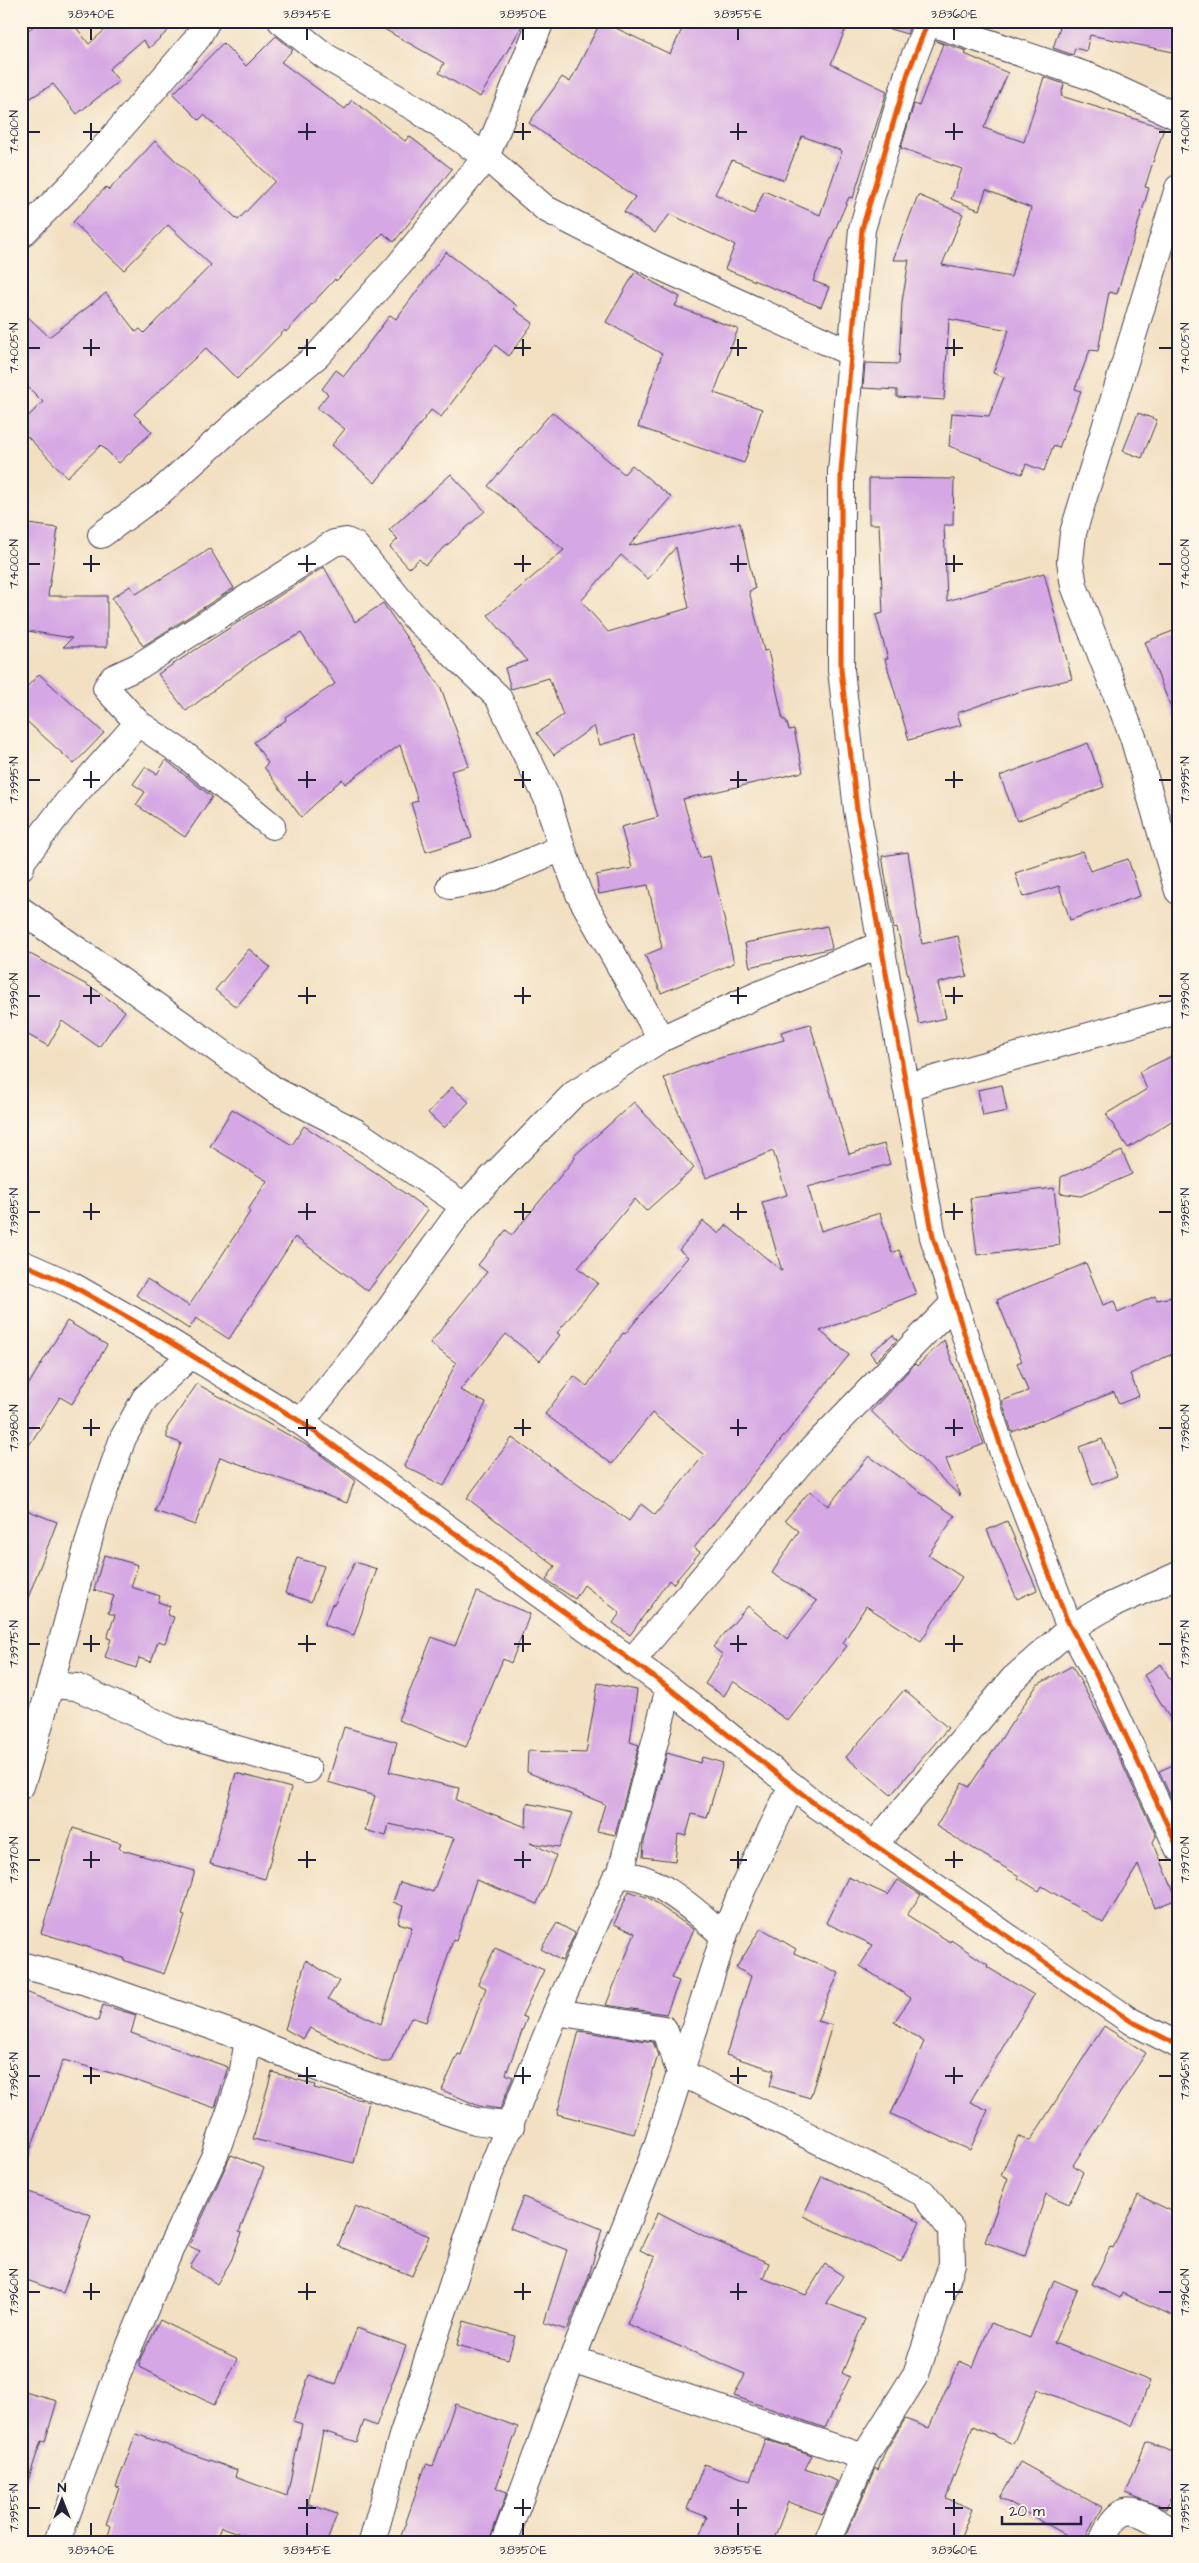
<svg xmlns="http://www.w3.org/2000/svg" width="1199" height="2563" font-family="'Architects Daughter',sans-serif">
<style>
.building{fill:#d5a7e4;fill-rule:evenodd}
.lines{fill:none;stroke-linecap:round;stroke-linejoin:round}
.street-casing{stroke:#413e4f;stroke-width:28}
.street{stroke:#fff;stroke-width:26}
.cycleway-casing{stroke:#fcf5e5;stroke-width:8}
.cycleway{stroke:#e8590c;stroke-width:5}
.ticks{fill:none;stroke:#22223b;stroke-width:2}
.neatline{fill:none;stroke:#22223b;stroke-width:2}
.ticks-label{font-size:12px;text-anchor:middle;fill:#22223b}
</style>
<rect width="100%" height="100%" fill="#fcf5e5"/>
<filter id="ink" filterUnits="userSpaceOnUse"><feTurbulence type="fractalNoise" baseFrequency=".02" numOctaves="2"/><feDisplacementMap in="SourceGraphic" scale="10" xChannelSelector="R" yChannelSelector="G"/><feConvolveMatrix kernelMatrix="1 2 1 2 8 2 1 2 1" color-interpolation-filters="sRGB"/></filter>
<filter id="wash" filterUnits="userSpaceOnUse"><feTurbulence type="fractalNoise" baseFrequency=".0096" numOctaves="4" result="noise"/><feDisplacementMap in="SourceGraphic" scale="20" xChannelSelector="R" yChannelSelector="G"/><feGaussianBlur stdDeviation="1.12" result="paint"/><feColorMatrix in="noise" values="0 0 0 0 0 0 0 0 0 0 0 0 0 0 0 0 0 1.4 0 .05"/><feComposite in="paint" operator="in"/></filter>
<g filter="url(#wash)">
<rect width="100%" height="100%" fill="#f3e0c3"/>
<g id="blocks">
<!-- building -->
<g class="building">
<path d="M40 21H71L89 44 115 21H179L149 48 143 40 109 69 119 81 77 114 53 84 21 104V36Z"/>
<path d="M370 21H525L480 97 439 73 444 63Z"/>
<path d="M601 21 670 54 686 21H849L831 64 887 91 853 198 849 197 813 281 829 287 821 307 725 269 735 245 670 214 655 233 624 212 635 197 529 123 562 77 570 82ZM802 136 842 151 820 215 764 191 754 214 715 194 732 160 784 180Z"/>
<path d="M884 21H912L907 34 883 27Z"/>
<path d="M1062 21H1178V53L1090 35 1086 51 1075 48 1073 55 1053 48Z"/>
<path d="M276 36 293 50 281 62 345 109 352 100 405 141 409 136 452 169 394 242 383 233 336 281 335 279 286 332 285 330 237 379 206 348 134 414 152 432 119 463 101 445 67 477 21 430V423L43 402 21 380V310L49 337 106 293 136 332 140 329 144 333 211 265 168 225 124 270 73 222 106 187 109 190 155 141 238 220 275 181 204 115 199 120 173 94 223 43 246 66Z"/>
<path d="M936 41 967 51 965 54 1008 73 984 128 1024 142 1044 77 1064 84 1061 96 1164 128 1145 187 1149 188 1117 294 1109 292 1098 351 1090 350 1075 389 1081 391 1059 448 1053 446 1044 471 1026 464 1022 474 949 446 952 413 989 416 1004 377 993 373 1009 330 949 319 944 400 897 397V390L863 388 865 363 899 364 902 302 909 260H893L918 195 963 214 942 265 1011 277 1031 208 986 190 979 210 951 199 962 169 901 148 914 104 919 106 943 44Z"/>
<path d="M446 252 517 306 514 309 533 323 509 356 495 345 441 417 431 410 375 483 332 445 345 429 317 408 328 394 322 389 336 370 344 376 390 315 396 319Z"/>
<path d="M635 272 680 297 675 306 738 329 714 393 762 409 744 463 638 427 662 354 606 322Z"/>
<path d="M552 412 624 474 632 465 671 497 629 546 740 523 755 589 749 591 764 651 768 650 783 720H786L789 730 794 729 803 772 683 799 700 858 710 856 734 963 661 993 645 955 662 948 648 885 599 894 596 875 632 868 621 827 658 817 634 735 600 745 594 726 554 755 537 733 563 715 549 678 511 689 505 668 527 661 488 615 564 550 488 486ZM676 547 689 608 608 632 581 601 621 555 648 579Z"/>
<path d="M1138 413 1157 420 1142 458 1123 451Z"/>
<path d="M451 474 485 511 425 565 419 559 409 568 390 547 398 539 389 530Z"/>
<path d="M869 478 954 479 953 525H944L947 601 1044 573 1072 679 1018 692 957 713 961 725 909 740 885 659H888L876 615 883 613 879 524H869Z"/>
<path d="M21 523 58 528 48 596H107V647H63L72 638 21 630Z"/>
<path d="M210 549 234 588 143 646 112 598 130 586 136 594Z"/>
<path d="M324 567 355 622 383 603 441 688 469 766 451 771 472 838 426 852 411 803 418 801 400 745 345 784 342 779 301 817 264 767 268 763 254 742 286 720 285 717 335 684 301 633 258 657 186 711 158 674Z"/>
<path d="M1178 629V722L1177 723 1145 642Z"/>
<path d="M39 674 104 733 74 764 21 716V693Z"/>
<path d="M1088 743 1104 787 1017 821 1000 776Z"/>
<path d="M166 760 212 797 185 837 136 805 145 792 133 784 145 767 157 774Z"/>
<path d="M1083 851 1090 871 1128 859 1140 896 1070 920 1059 886 1023 897 1015 873Z"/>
<path d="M908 852 922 944 958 936 967 976 938 983 946 1018 919 1024 897 928 894 929 882 856Z"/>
<path d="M827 926 832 948 750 967 745 943Z"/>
<path d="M21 949 96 990 125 1011 99 1047 62 1021 48 1046 21 1031Z"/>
<path d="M249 949 270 967 236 1007 215 990Z"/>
<path d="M810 1024 849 1154 884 1144 890 1164 808 1187 821 1231 880 1213 892 1253 899 1250 916 1294 820 1331 849 1355 694 1548 700 1552 673 1584 669 1580 630 1635 613 1623 620 1613 584 1585 575 1599 546 1580 555 1566 467 1498 512 1438 629 1521 641 1504 655 1515 704 1455 652 1413 612 1464 545 1414 574 1376 587 1386 623 1333 625 1334 688 1257 679 1250 703 1221 719 1234 726 1225 782 1271 762 1202 787 1195 773 1151 706 1178 664 1078 699 1064 784 1040 781 1032Z"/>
<path d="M1178 1053V1117L1128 1148 1106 1114 1147 1089 1139 1072Z"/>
<path d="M1002 1085 1007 1111 983 1116 978 1090Z"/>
<path d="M452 1087 469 1102 444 1128 428 1113Z"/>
<path d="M634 1102 694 1168 646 1211 635 1199 578 1268 598 1283 557 1333 560 1335 540 1361 506 1334 460 1390 486 1403 444 1486 404 1466 456 1363 430 1343 487 1272 478 1265 506 1230 512 1235 575 1158 574 1156Z"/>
<path d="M232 1109 292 1145 304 1126 378 1174 428 1210 368 1291 295 1237 229 1339 196 1318 189 1329 136 1295 147 1279 189 1306 250 1212 248 1210 267 1181 210 1146Z"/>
<path d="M1122 1151 1132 1174 1081 1196 1060 1193 1061 1177Z"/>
<path d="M1054 1188 1060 1245 977 1255 970 1198Z"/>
<path d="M1086 1263 1103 1305 1114 1301 1118 1313 1155 1296 1157 1300 1178 1296V1351L1130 1374 1139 1396 1119 1404 1114 1392 1012 1432 1002 1401 1028 1391 1017 1363 1022 1361 997 1300Z"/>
<path d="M67 1321 107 1345 72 1404 60 1397 21 1458V1397Z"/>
<path d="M893 1335 897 1340 876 1361 870 1353Z"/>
<path d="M944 1340 984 1444 946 1459 960 1496 871 1411 915 1364 917 1366Z"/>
<path d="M197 1384 310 1447 355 1480 347 1503 220 1457 195 1525 155 1511 181 1443 167 1438V1428Z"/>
<path d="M1102 1439 1117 1476 1093 1485 1079 1447Z"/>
<path d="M869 1456 955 1516 928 1555 962 1577 921 1641 866 1606 843 1643 847 1646 788 1721 733 1681 724 1696 705 1684 723 1655 713 1647 748 1606 787 1639 817 1601 772 1573 799 1531 785 1520 810 1491 828 1506Z"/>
<path d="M21 1508 57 1522 23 1611H21Z"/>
<path d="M1007 1521 1037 1590 1017 1599 987 1530Z"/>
<path d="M104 1555 138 1565 131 1587 160 1596 158 1602 170 1606 167 1615 174 1617 165 1643 158 1641 151 1662 139 1658 136 1668 105 1657 111 1639 107 1638 115 1615 108 1613 114 1596 94 1590Z"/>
<path d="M297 1558 324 1566 311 1602 285 1593Z"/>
<path d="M355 1562 377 1569 354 1635 324 1625 332 1604 334 1605Z"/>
<path d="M477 1592 530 1614 511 1663 503 1659 466 1747 398 1720 432 1637 455 1646Z"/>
<path d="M1161 1664 1178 1693V1731L1144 1675Z"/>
<path d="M1072 1666 1104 1725 1156 1836 1153 1842 1177 1899 1155 1908 1138 1865 1103 1923 1042 1886 1039 1891 1018 1878 1019 1876 936 1826 962 1783 969 1787 1037 1685Z"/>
<path d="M598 1683 637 1690 630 1742 639 1745 615 1835 597 1831 605 1804 527 1772 528 1751 586 1753Z"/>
<path d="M904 1690 948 1728 891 1795 846 1757Z"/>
<path d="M344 1727 397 1742 389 1772 459 1788 456 1800 526 1827 527 1803 573 1813 559 1847 530 1843 556 1855 537 1904 476 1880 456 1941 453 1940 426 2022 411 2017 390 2062H382L310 2028 303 2039 285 2029 306 1960 339 1981 328 1999 381 2024 412 1927 398 1923 403 1906 393 1902 400 1882 433 1892 454 1838 389 1824 386 1836 365 1830 375 1796 328 1782Z"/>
<path d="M667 1753 700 1763 702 1757 723 1763 707 1818 692 1814 686 1836 678 1834 675 1861 643 1857 644 1842Z"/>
<path d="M1178 1763V1801L1175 1806 1159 1771Z"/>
<path d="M236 1773 291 1788 265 1879 210 1864Z"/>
<path d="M73 1828 121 1843 119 1849 195 1871 182 1915 185 1916 164 1974 123 1960 124 1958 41 1933Z"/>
<path d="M848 1877 888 1895 898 1880 921 1895 907 1915 950 1942 951 1940 988 1965 987 1967 1034 1995 970 2102 988 2110 970 2150 891 2114 924 2042 894 2022 911 1998 860 1966 873 1945 826 1923Z"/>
<path d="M629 1891 649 1898 694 1930 671 1978 679 1981 666 2014 606 2005 635 1933 614 1924Z"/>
<path d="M557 1923 575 1933 562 1961 541 1949Z"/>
<path d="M761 1928 796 1949 794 1953 839 1973 817 2021 832 2025 810 2098 770 2086 774 2070 726 2055 751 1976 736 1968Z"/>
<path d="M495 1948 544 1970 522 2016 527 2018 506 2074 513 2077 500 2109 479 2106 442 2090 458 2054 461 2055 486 1988 478 1984Z"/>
<path d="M21 1990 98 2021 103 2005 136 2015 131 2033 228 2067 215 2108 126 2077 63 2060 24 2167H21Z"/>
<path d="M1104 2026 1146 2053 1073 2165 1083 2172 1069 2204 1046 2194 1025 2256 985 2242 1008 2178 1001 2175 1018 2136 1030 2141Z"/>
<path d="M579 2031 653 2042 658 2055 634 2134 557 2114Z"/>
<path d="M272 2072 315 2085 314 2088 369 2102 354 2163 253 2139Z"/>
<path d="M231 2155 264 2168 239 2232 242 2233 231 2261 217 2284 190 2267 200 2251 189 2246Z"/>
<path d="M822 2176 920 2221 901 2262 803 2216Z"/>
<path d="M21 2189 91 2215 63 2293 21 2278Z"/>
<path d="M1138 2195 1178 2214V2318L1122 2293 1120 2298 1092 2284 1110 2247 1113 2248Z"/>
<path d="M523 2197 602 2229 588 2279 567 2330 544 2323 567 2250 510 2228Z"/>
<path d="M355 2206 429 2236 412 2276 338 2246Z"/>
<path d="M658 2212 706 2237 769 2263 763 2278 806 2295 825 2264 843 2276 826 2303 865 2319 842 2373 850 2377 825 2428 734 2396 745 2374 627 2324 655 2257 640 2250Z"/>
<path d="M1054 2280 1077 2290 1054 2343 1150 2381 1132 2426 1037 2389 1013 2444 973 2426 946 2498 972 2509 959 2542H843L875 2468 878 2470 885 2452 905 2419 929 2428 959 2361 973 2367 991 2323 1030 2338Z"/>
<path d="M160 2320 238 2359 214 2405 140 2367V2359Z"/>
<path d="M464 2321 515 2336 508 2359 457 2345Z"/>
<path d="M357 2328 406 2346 376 2426 364 2421 357 2442 323 2431 308 2504 337 2514 327 2542H263L221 2527 215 2542H106L111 2526 106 2524 119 2488 116 2487 136 2434 237 2470 235 2477 287 2496 302 2424 293 2421 309 2375 336 2384Z"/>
<path d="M21 2391 57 2401 45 2442 41 2441 25 2490 21 2489Z"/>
<path d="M455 2404 518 2427 496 2488 507 2492 489 2542H399L426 2464 433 2466Z"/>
<path d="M765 2439 812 2455 805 2469 837 2481 823 2514 788 2502 773 2542H697L707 2517 687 2509 704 2464 750 2481Z"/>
<path d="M1146 2442 1178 2454V2502L1170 2498 1166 2509 1126 2493Z"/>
<path d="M1020 2462 1102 2507 1083 2542H1079L1000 2498Z"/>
</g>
</g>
</g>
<g filter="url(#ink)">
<use href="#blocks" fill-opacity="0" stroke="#413e4f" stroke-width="1"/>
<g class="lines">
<defs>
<g id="street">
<path d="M281 21 325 56 418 110 486 157 546 209 656 265 851 353"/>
<path d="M928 21 908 73 862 229 841 472V670L857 810 933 1237 1003 1453 1066 1618 1106 1693 1178 1848"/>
<path d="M928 22 1091 77 1178 117"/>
<path d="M1178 188 1073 533 1070 561 1074 586 1133 737 1178 891"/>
<path d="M21 235 77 179 196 40 207 21"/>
<path d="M101 535 159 493 248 413 318 355 399 265 486 157 541 21"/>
<path d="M272 826 185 755 138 723 106 688 113 678 139 666 334 543 346 541 355 545 414 617 498 697 547 798 562 848 579 894 661 1039"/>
<path d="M21 867 22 861 66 804 138 723"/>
<path d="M450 886 488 879 562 848"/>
<path d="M21 910 276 1091 356 1132 464 1206"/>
<path d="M906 1087 1178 1011"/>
<path d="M21 1263 71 1285 155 1333 301 1422 669 1688 815 1804 1129 2020 1178 2045"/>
<path d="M301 1422 361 1348 464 1206 574 1094 661 1039 755 996 880 945"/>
<path d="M631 1662 812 1449 954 1303"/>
<path d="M51 1685 76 1687 173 1730 308 1770"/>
<path d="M21 1786 35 1742 95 1518 123 1438 145 1398 191 1355"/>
<path d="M874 1845 1013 1679 1071 1628 1103 1609 1178 1575"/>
<path d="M620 1875 669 1688"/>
<path d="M21 1965 86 1982 248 2039 330 2073 475 2121 511 2126"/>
<path d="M556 2012 664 2029 680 2072 923 2193 951 2229 952 2264 916 2374 864 2457 827 2542"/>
<path d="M572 2359 864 2457"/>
<path d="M57 2542 116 2378 173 2243 215 2155 242 2076 248 2039"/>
<path d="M372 2542 402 2436 487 2180 556 2012 615 1879C642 1861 704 1918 724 1936L743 1888 792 1786"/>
<path d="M504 2542 572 2359 656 2149 724 1936"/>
<path d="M1102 2542C1122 2491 1142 2515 1178 2534"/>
</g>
</defs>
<!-- street casing -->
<use href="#street" class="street-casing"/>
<!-- street -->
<use href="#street" class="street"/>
<defs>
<g id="cycleway">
<path d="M928 21 908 73 862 229 841 472V670L857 810 933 1237 1003 1453 1066 1618 1106 1693 1178 1848"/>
<path d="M21 1263 71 1285 155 1333 301 1422 669 1688 815 1804 1129 2020 1178 2045"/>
</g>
</defs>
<!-- cycleway casing -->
<use href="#cycleway" class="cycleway-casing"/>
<!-- cycleway -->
<use href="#cycleway" class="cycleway"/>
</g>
</g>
<!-- ticks -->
<path class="ticks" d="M91 28V40M307 28V40M523 28V40M738 28V40M954 28V40M91 123V140M307 123V140M523 123V140M738 123V140M954 123V140M28 132H40M83 132H100M298 132H316M514 132H531M730 132H747M945 132H963M1159 132H1172M91 339V356M307 339V356M523 339V356M738 339V356M954 339V356M28 348H40M83 348H100M298 348H316M514 348H531M730 348H747M945 348H963M1159 348H1172M91 555V572M307 555V572M523 555V572M738 555V572M954 555V572M28 564H40M83 564H100M298 564H316M514 564H531M730 564H747M945 564H963M1159 564H1172M91 771V788M307 771V788M523 771V788M738 771V788M954 771V788M28 780H40M83 780H100M298 780H316M514 780H531M730 780H747M945 780H963M1159 780H1172M91 987V1004M307 987V1004M523 987V1004M738 987V1004M954 987V1004M28 996H40M83 996H100M298 996H316M514 996H531M730 996H747M945 996H963M1159 996H1172M91 1203V1220M307 1203V1220M523 1203V1220M738 1203V1220M954 1203V1220M28 1212H40M83 1212H100M298 1212H316M514 1212H531M730 1212H747M945 1212H963M1159 1212H1172M91 1419V1436M307 1419V1436M523 1419V1436M738 1419V1436M954 1419V1436M28 1428H40M83 1428H100M298 1428H316M514 1428H531M730 1428H747M945 1428H963M1159 1428H1172M91 1635V1652M307 1635V1652M523 1635V1652M738 1635V1652M954 1635V1652M28 1644H40M83 1644H100M298 1644H316M514 1644H531M730 1644H747M945 1644H963M1159 1644H1172M91 1851V1868M307 1851V1868M523 1851V1868M738 1851V1868M954 1851V1868M28 1860H40M83 1860H100M298 1860H316M514 1860H531M730 1860H747M945 1860H963M1159 1860H1172M91 2067V2084M307 2067V2084M523 2067V2084M738 2067V2084M954 2067V2084M28 2076H40M83 2076H100M298 2076H316M514 2076H531M730 2076H747M945 2076H963M1159 2076H1172M91 2283V2300M307 2283V2300M523 2283V2300M738 2283V2300M954 2283V2300M28 2292H40M83 2292H100M298 2292H316M514 2292H531M730 2292H747M945 2292H963M1159 2292H1172M307 2499V2516M523 2499V2516M738 2499V2516M954 2499V2516M28 2508H40M298 2508H316M514 2508H531M730 2508H747M945 2508H963M1159 2508H1172M91 2523V2536M307 2523V2536M523 2523V2536M738 2523V2536M954 2523V2536"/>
<!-- margin -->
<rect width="1199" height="2563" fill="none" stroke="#fcf5e5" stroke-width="55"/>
<!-- north arrow -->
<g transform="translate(62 2500)" stroke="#fcf5e5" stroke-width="4" paint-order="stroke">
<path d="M0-4L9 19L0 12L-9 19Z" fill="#22223b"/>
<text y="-8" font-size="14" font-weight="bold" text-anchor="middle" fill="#22223b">N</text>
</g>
<!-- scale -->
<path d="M1002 2516v8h79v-8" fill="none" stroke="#22223b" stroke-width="2.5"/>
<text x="1009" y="2516" font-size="15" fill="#22223b" stroke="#fcf5e5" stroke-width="4" paint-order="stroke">20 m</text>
<rect x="28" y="28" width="1144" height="2508" class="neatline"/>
<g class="ticks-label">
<text x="91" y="18">3.8340°E</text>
<text x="307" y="18">3.8345°E</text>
<text x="523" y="18">3.8350°E</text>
<text x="738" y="18">3.8355°E</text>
<text x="954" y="18">3.8360°E</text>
<text transform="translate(14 132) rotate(-90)" y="4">7.4010°N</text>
<text transform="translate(1185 132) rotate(-90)" y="4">7.4010°N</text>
<text transform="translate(14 348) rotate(-90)" y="4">7.4005°N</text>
<text transform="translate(1185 348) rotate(-90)" y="4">7.4005°N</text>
<text transform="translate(14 564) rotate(-90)" y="4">7.4000°N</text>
<text transform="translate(1185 564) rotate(-90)" y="4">7.4000°N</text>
<text transform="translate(14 780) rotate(-90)" y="4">7.3995°N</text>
<text transform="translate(1185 780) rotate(-90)" y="4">7.3995°N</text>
<text transform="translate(14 996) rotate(-90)" y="4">7.3990°N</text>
<text transform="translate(1185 996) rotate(-90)" y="4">7.3990°N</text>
<text transform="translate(14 1212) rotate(-90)" y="4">7.3985°N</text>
<text transform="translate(1185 1212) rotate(-90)" y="4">7.3985°N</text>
<text transform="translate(14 1428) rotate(-90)" y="4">7.3980°N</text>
<text transform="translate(1185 1428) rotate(-90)" y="4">7.3980°N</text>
<text transform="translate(14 1644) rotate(-90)" y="4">7.3975°N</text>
<text transform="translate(1185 1644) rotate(-90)" y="4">7.3975°N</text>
<text transform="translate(14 1860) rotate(-90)" y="4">7.3970°N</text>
<text transform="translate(1185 1860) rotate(-90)" y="4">7.3970°N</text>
<text transform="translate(14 2076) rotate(-90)" y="4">7.3965°N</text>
<text transform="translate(1185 2076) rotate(-90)" y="4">7.3965°N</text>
<text transform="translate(14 2292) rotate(-90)" y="4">7.3960°N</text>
<text transform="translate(1185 2292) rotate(-90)" y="4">7.3960°N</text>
<text transform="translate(14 2508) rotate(-90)" y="4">7.3955°N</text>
<text transform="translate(1185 2508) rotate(-90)" y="4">7.3955°N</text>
<text x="91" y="2554">3.8340°E</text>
<text x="307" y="2554">3.8345°E</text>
<text x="523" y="2554">3.8350°E</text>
<text x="738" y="2554">3.8355°E</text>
<text x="954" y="2554">3.8360°E</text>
</g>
</svg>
